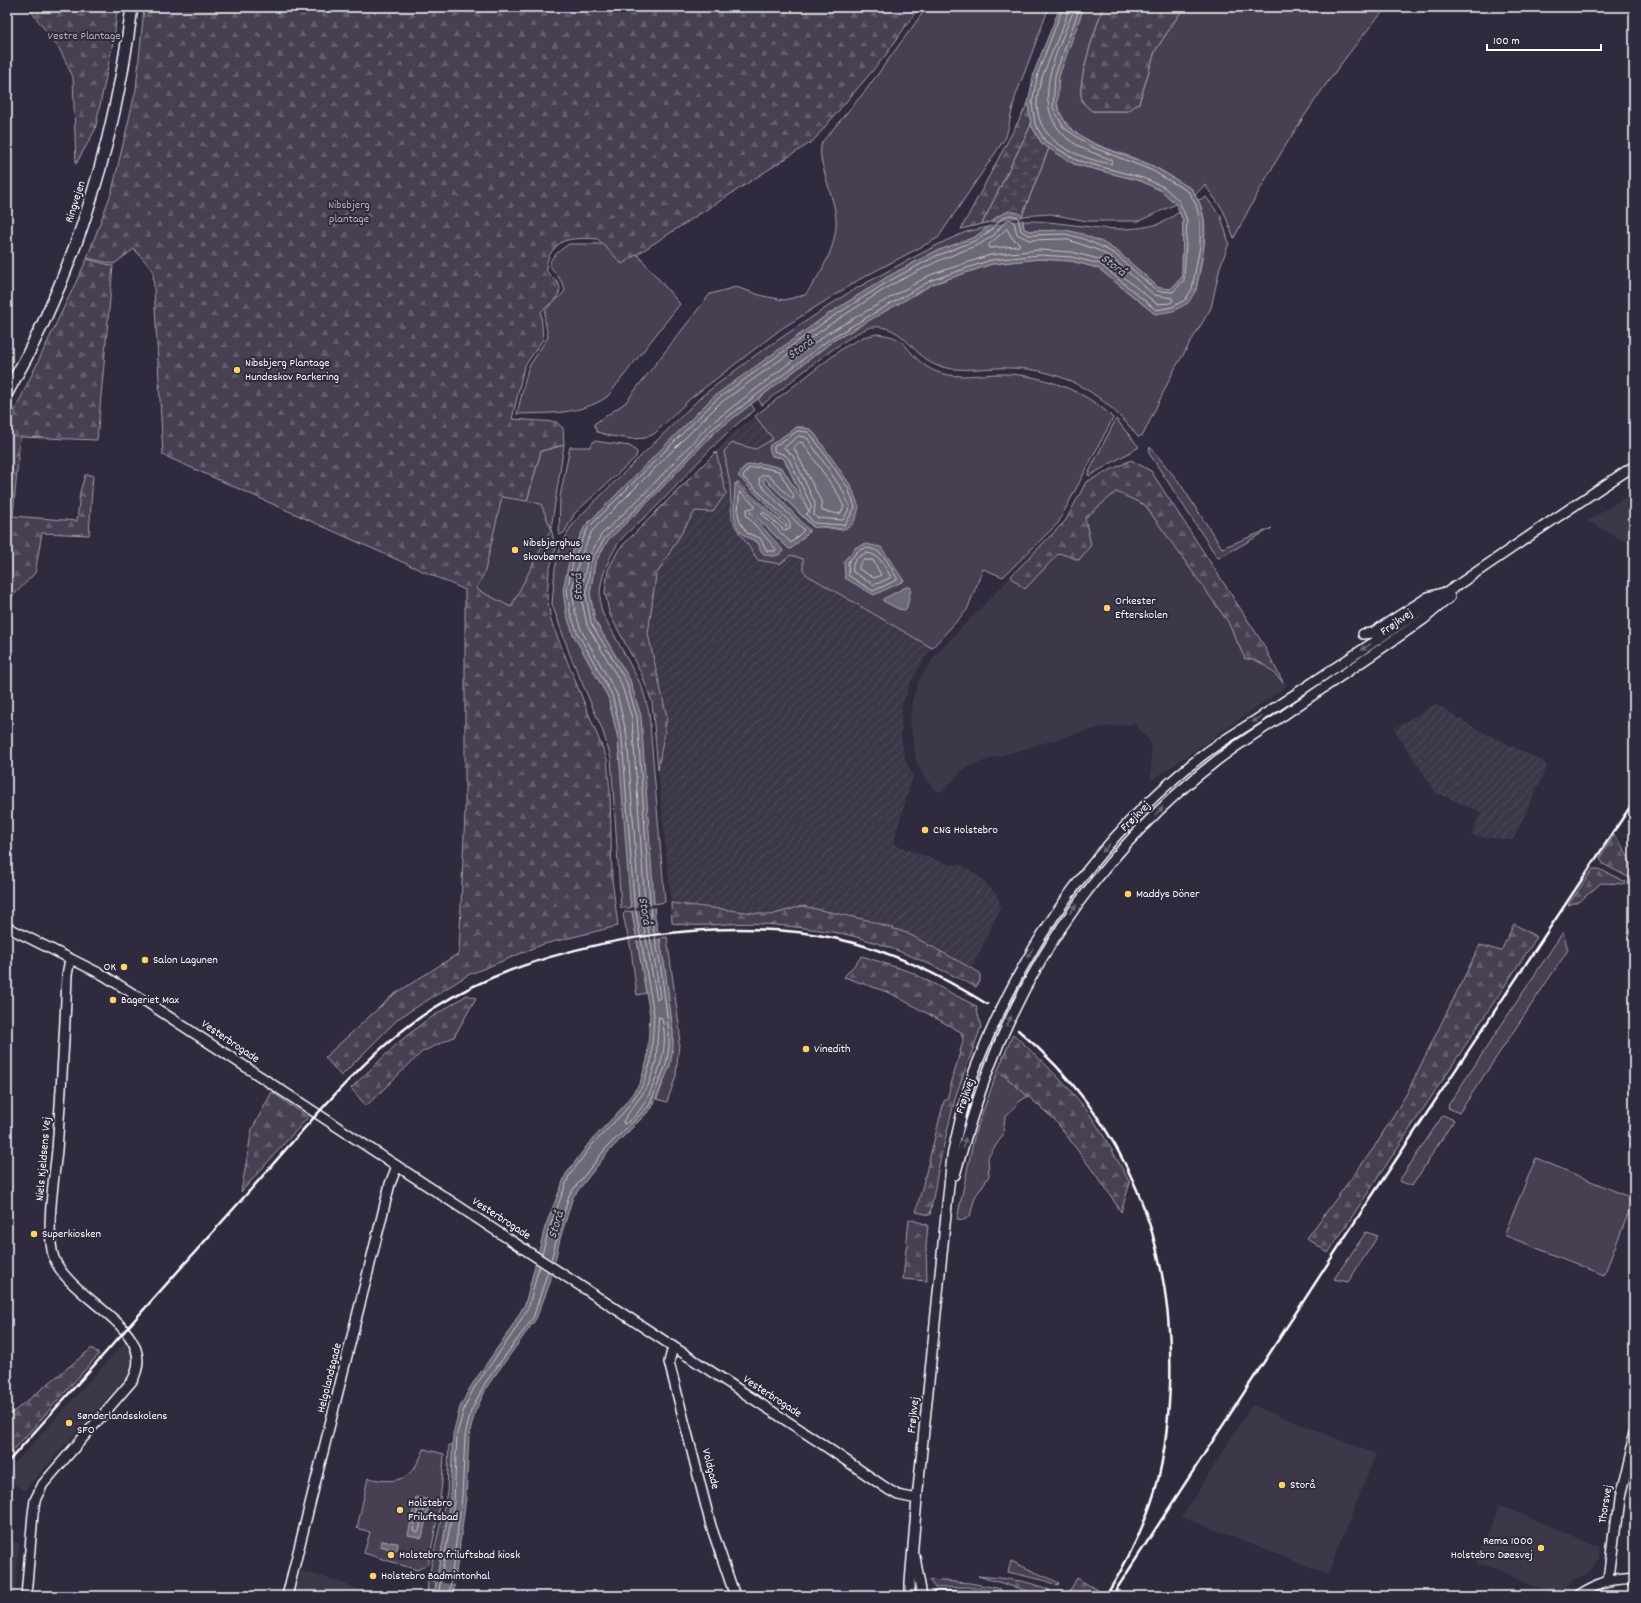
<svg xmlns="http://www.w3.org/2000/svg" width="1641" height="1603" font-family="Dekko,sans-serif">
<style>
.built{fill:#3c3749}
.industrial{fill:url(#industrial-furrows)}
.green{fill:#464152;stroke:#a2a0a8;fill-rule:evenodd}
.forest{fill:url(#forest-firs);stroke:#a2a0a8}
.wetland{fill:url(#wetland-marsh);stroke:#a2a0a8}
.water{fill:#6d6a77;stroke:#a7a6ad}
.pier{fill:#2f2a3d}
.lines{fill:none;stroke-linecap:round;stroke-linejoin:round}
.shore{stroke:#c5c3c9;stroke-width:1}
.tertiary-casing{stroke:#fff;stroke-width:12}
.primary-casing{stroke:#fff;stroke-width:14}
.tertiary{stroke:#2f2a3d;stroke-width:9}
.primary{stroke:#2f2a3d;stroke-width:11}
.rail{stroke:#fff;stroke-width:2.5}
.oneway{fill:#6d6a77}
.poi-dot{fill:#ffd166;stroke:#2f2a3d;stroke-width:1.5}
.labels{text-anchor:middle;dominant-baseline:central;stroke-width:4;stroke-linejoin:round;paint-order:stroke}
.park-label{font-size:12px;fill:#b5b3ba;stroke:#2f2a3d}
.street-label{font-size:12px;fill:#fff;stroke:#2f2a3d}
.poi-label{font-size:12px;fill:#fff;stroke:#2f2a3d;text-anchor:start}
.water-label{font-size:13px;font-style:italic;fill:#b6b4bb;stroke:#2f2a3d}
</style>
<defs>
<pattern id="industrial-furrows" width="10" height="10" patternUnits="userSpaceOnUse"><rect width="10" height="10" fill="#3c3749"/><path d="M-1 1l2-2M0 10L10 0M9 11l2-2" fill="none" stroke="#504b5b"/></pattern>
<pattern id="forest-firs" width="22" height="20" patternUnits="userSpaceOnUse"><rect width="22" height="20" fill="#464152"/><path d="M5 1l3.5 6h-7zM16 11l3.5 6h-7z" fill="#625e6c"/></pattern>
<pattern id="wetland-marsh" width="20" height="14" patternUnits="userSpaceOnUse"><rect width="20" height="14" fill="#464152"/><path d="M1 5h8M5 5V1M11 12h8M15 12V8" fill="none" stroke="#625e6c"/></pattern>
</defs>
<rect width="100%" height="100%" fill="#2f2a3d"/>
<filter id="ink" filterUnits="userSpaceOnUse"><feTurbulence type="fractalNoise" baseFrequency=".025" numOctaves="2"/><feDisplacementMap in="SourceGraphic" scale="8" xChannelSelector="R" yChannelSelector="G"/><feConvolveMatrix kernelMatrix="1 2 1 2 8 2 1 2 1" color-interpolation-filters="sRGB"/></filter>
<g filter="url(#ink)">
<!-- built -->
<g class="built">
<path d="M1131 460 1287 686 1151 781V744L1135 724 1103 727 1075 734 996 757 970 766 960 773 945 789 941 792 937 791 925 779 916 761 910 722 912 700 919 680 936 654 1066 520 1086 482Z"/>
<path d="M1634 492V546L1587 521Z"/>
<path d="M502 497 541 504 551 529 511 607 476 589 485 571Z"/>
<path d="M126 1341 133 1355 130 1373 24 1491 7 1479V1472Z"/>
<path d="M1252 1405 1376 1454 1328 1574 1182 1517Z"/>
<path d="M1500 1505 1602 1548 1599 1559 1587 1573 1572 1581 1558 1596 1476 1563Z"/>
<path d="M7 1542 19 1543 15 1596H7Z"/>
<path d="M301 1571 338 1581 354 1588 384 1596H294Z"/>
</g>
<!-- industrial -->
<g class="industrial">
<path d="M790 390 967 610 930 650 911 681 902 706 901 739 905 758 913 776 893 844 950 865 960 864 980 877 997 895 1001 906 972 968 907 933 802 906 771 915 671 903 658 770 667 717 648 634 656 574 695 511 726 493 716 452 731 435Z"/>
<path d="M1433 705H1438L1475 728 1544 762 1547 767 1513 840 1471 836 1481 812 1436 793 1394 729Z"/>
</g>
<!-- green -->
<g class="green">
<path d="M927 7H1049L1015 98 1006 137 938 238 860 279 781 329 691 398 654 434 645 438 632 439 611 436 597 432 594 424 625 403 710 294 736 287 763 296 784 300 805 295C820 275 834 252 836 226 837 210 830 193 826 178 823 166 818 154 822 142L866 90Z"/>
<path d="M1084 7H1103C1097 26 1076 82 1082 100 1083 104 1089 108 1092 111H1128L1139 103 1155 51 1184 7H1387C1326 77 1276 155 1234 238L1223 210 1205 185 1195 195 1192 189C1179 182 1167 173 1153 166 1110 145 1043 142 1059 75 1064 52 1076 29 1084 7Z"/>
<path d="M1049 148 1074 164 1141 181 1162 191 1176 204 1139 221H1087L1050 214 1022 216Z"/>
<path d="M1206 197 1221 217 1229 243 1220 267 1211 308 1174 370 1143 435 1138 437C1107 396 1063 368 1010 368 986 367 962 373 938 366 913 358 905 324 872 327 853 329 781 390 762 405L758 399 833 341 933 284 992 264 1039 259 1071 261 1098 268 1155 314 1196 290C1201 262 1212 227 1198 200Z"/>
<path d="M1179 212 1183 220 1182 277 1171 289 1159 288 1117 251 1066 230 1030 231 1024 229 1023 221C1067 220 1115 237 1158 224 1165 222 1173 216 1179 212Z"/>
<path d="M988 227 975 237 934 252 887 277 824 317 639 473 585 526 573 634 608 697 618 738 632 908H621L611 758 602 729 570 655 552 604 555 568 559 552 570 528 579 517 702 396 757 354 848 293 897 266 943 242 966 232Z"/>
<path d="M569 244H603L622 263 637 254 680 304 607 397C580 415 549 413 517 414L528 368 548 337C547 330 544 321 545 314 545 305 561 299 565 290 557 265 534 268 569 244Z"/>
<path d="M877 334C885 335 894 336 901 341 904 343 908 349 911 352 919 362 928 369 940 373 960 379 981 374 1001 374 1037 373 1088 391 1113 418L1058 523 1003 577 983 569 967 610 932 648 807 575 803 570V559L791 555 780 564 758 560 736 528 732 519 730 485 724 451 732 443 756 449 773 439 755 416 843 348 863 337ZM797 427H804L842 530 822 527H813L764 478 763 481 809 532 788 548 750 511 765 555C756 538 759 545 746 536 731 527 737 497 737 482L787 527V525L745 466 782 468 810 513 785 461 783 458 772 456 771 445Z"/>
<path d="M751 404 755 410C716 438 689 474 656 507 643 520 627 530 617 545 605 565 596 588 602 612L642 687 649 712 665 902 654 904 630 680 595 621 590 594 595 563 608 540 651 499 714 433Z"/>
<path d="M1116 419 1139 447 1089 476 1088 474Z"/>
<path d="M594 441 630 446 637 452 636 457 575 513 564 533 559 535 560 497 570 447H590Z"/>
<path d="M564 445 551 529 541 504 527 501 541 451Z"/>
<path d="M1150 447 1179 482 1222 548 1272 528 1219 558 1217 557 1149 453Z"/>
<path d="M632 911 646 993 637 995 631 949 623 915 625 912Z"/>
<path d="M1563 932 1568 950 1459 1113 1448 1108 1449 1104Z"/>
<path d="M667 937 680 1032 676 1076 667 1102 657 1099C666 1075 673 1058 673 1032L660 938Z"/>
<path d="M998 1070 1028 1096 1019 1102 1005 1117 1003 1135 988 1157 989 1176 975 1197 970 1216 964 1220 957 1219 975 1133Z"/>
<path d="M1443 1115 1454 1120 1412 1186 1399 1181Z"/>
<path d="M1536 1158 1634 1199 1604 1275 1504 1235Z"/>
<path d="M1366 1232 1378 1236 1348 1282 1334 1279Z"/>
<path d="M424 1449 444 1454C442 1494 437 1525 428 1564L417 1570 364 1553 370 1532 357 1528 368 1478C400 1485 412 1479 424 1449Z"/>
<path d="M1011 1561 1059 1583 1058 1586 1043 1580 1008 1572Z"/>
<path d="M929 1580 970 1583 1001 1589 1000 1592 967 1587 935 1588Z"/>
</g>
<!-- forest -->
<g class="forest">
<path d="M28 7H117L115 32 95 130 76 164 73 77 60 50Z"/>
<path d="M144 7H919L885 56 813 141 622 264 598 239C588 238 577 238 567 240 556 242 541 262 548 273 553 280 563 282 559 293 557 299 546 307 541 312L543 339 524 367 512 419 556 422 563 428 564 445 541 451 527 501 502 497 485 571 476 589 511 607 551 529 556 548 549 571 547 597 551 621 607 759 610 792 612 879 618 926 544 944 468 975 399 1018 341 1076 325 1057 393 995 459 953 465 811V590L163 455 153 270 134 249 114 264 87 258 112 191 136 89Z"/>
<path d="M1103 7H1184L1155 51 1139 103 1128 111H1092C1089 108 1083 104 1082 100 1076 82 1097 26 1103 7Z"/>
<path d="M1028 103 1031 125 982 224 961 229Z"/>
<path d="M87 259 113 266 97 440 20 437 13 516 77 521 80 492 85 475H93L89 535 42 533 35 573 7 602V423L14 412Z"/>
<path d="M716 452 726 493 713 512 695 511 656 575 648 634 667 717 658 770 652 702 642 675 609 613 605 592 608 570 619 549Z"/>
<path d="M1131 460 1151 471 1262 642 1283 682C1272 672 1261 658 1245 659L1228 622 1145 505 1116 492 1085 518 1091 545 1079 560 1059 553 1025 589 1011 578V576L1066 520 1086 482Z"/>
<path d="M1614 835C1624 849 1634 860 1630 878L1603 864 1600 857Z"/>
<path d="M1593 869H1599L1626 882V884L1601 883 1580 901 1568 905Z"/>
<path d="M671 903 771 915 802 906 867 920 907 933 980 973V981L976 987C937 967 887 943 844 934 817 929 790 926 763 924 733 921 702 929 672 923Z"/>
<path d="M1514 924 1537 937 1328 1253 1307 1238 1373 1149 1407 1093 1480 945 1501 951Z"/>
<path d="M862 956 911 972 976 1006 981 1027 956 1095 939 1165 930 1215 916 1212 944 1101 947 1099 963 1041 961 1032 890 993 844 977Z"/>
<path d="M467 995 476 998 454 1037 422 1052 366 1106 351 1088 398 1043 424 1022Z"/>
<path d="M1013 1034C1039 1058 1067 1084 1088 1112 1104 1135 1117 1159 1130 1183L1121 1212 1107 1190 1055 1120 998 1070Z"/>
<path d="M272 1092 308 1117 241 1192 252 1129Z"/>
<path d="M909 1219 928 1225 926 1246 927 1281 903 1279Z"/>
<path d="M92 1348 99 1354 9 1455 7 1453V1417Z"/>
<path d="M449 1445H453L450 1501 437 1577 429 1576 447 1492Z"/>
<path d="M978 1576C1003 1578 1027 1580 1050 1590L1046 1596H1036L1021 1589Z"/>
<path d="M1077 1578 1102 1593 1100 1596H1067Z"/>
<path d="M428 1580 436 1582 434 1596H427Z"/>
</g>
<!-- wetland -->
<path class="wetland" d="M1031 125 1042 144 1049 148 1022 216 1018 213 998 216 991 222 982 224Z"/>
<!-- water -->
<g class="water">
<path d="M1060 7H1084L1059 76 1057 107 1068 127 1093 144 1153 166 1192 189 1200 204 1204 220V246L1196 290 1188 303 1173 311 1155 314 1098 268 1071 261 1039 259 992 264 933 284 833 341 714 433 651 499 608 540 595 563 590 594 595 621 630 680 641 716 655 916 665 967 673 1032V1047L670 1066 652 1108 609 1151 573 1197 560 1239 550 1283 536 1319 488 1385 475 1412 469 1436 466 1498 453 1596H434L450 1501 453 1434 460 1407 471 1386 509 1331 525 1304 545 1227 566 1174 589 1143 621 1109 640 1083 647 1060 650 1015 630 901 618 738 608 697 573 634 566 613 563 590 570 557 585 526 713 397 824 317 887 277 934 252 975 237 988 227 998 216 1009 211 1019 213 1022 216 1024 229 1030 231 1066 230 1082 234 1102 242 1117 251 1159 288 1171 289 1182 277 1183 220 1176 204 1162 191 1141 181 1074 164 1042 144 1031 125 1028 103 1034 72Z"/>
<path d="M797 427 810 429 815 434 851 486 859 507C851 544 835 521 815 528L764 478 763 481 809 530V532L791 549 788 548 750 511V513L782 549 783 552C777 558 764 558 760 549 759 546 760 544 757 541 753 539 748 538 745 536 729 525 735 499 735 483L786 527 787 525 738 476 745 466 760 463 782 468 810 513 785 461 783 458 772 456 769 449 770 445Z"/>
<path d="M866 544 881 547 904 581 874 595 845 578 844 561 856 547Z"/>
<path d="M906 587H910L911 589 907 607 905 610 898 609 883 601V599Z"/>
<path d="M416 1497 430 1500 422 1538 408 1535Z"/>
<path d="M381 1541 398 1543 397 1551 380 1546Z"/>
</g>
<!-- pier -->
<g class="pier">
<path d="M1024 217 1025 219 987 226 988 224Z"/>
<path d="M656 904V907L630 911V908Z"/>
<path d="M660 932 662 938 635 941 634 936Z"/>
<path d="M537 1250 557 1262 553 1276 534 1263Z"/>
<path d="M435 1577 456 1581V1585L434 1581Z"/>
</g>
<g class="lines">
<!-- shore -->
<g class="shore">
<path d="M1068 7C1068 20 1058 35 1054 48 1047 65 1037 85 1037 104 1037 143 1079 158 1111 164L1112 160C1096 154 1072 146 1061 132 1030 97 1061 44 1075 7"/>
<path d="M1010 220 1014 222 1017 234 1029 240 1065 239 1098 250 1112 258 1154 295 1172 298 1173 301 1170 303 1157 304 1102 260 1072 252 1039 250 990 255 930 275 828 333 708 426 645 493 601 535 587 560 581 596 587 625 621 683 632 718 646 918 656 968 660 998 657 1000 639 900 627 736 617 694 581 630 575 611 572 590 579 560 592 531 719 404 829 325 891 285 938 261 980 244 994 235 1003 224Z"/>
<path d="M1007 229 1012 238 1019 243V246L989 248V245Z"/>
<path d="M798 431 808 432 812 436 848 488 855 507 845 525 814 523 806 514 811 509V505L789 459 785 455 774 451V447Z"/>
<path d="M799 436 805 437 808 439 843 491 850 507 843 520 817 518 814 515 815 503 793 456 784 448Z"/>
<path d="M800 442 803 443 838 494 844 507 840 514 822 511 821 501 794 448Z"/>
<path d="M760 467 779 471 794 496 793 499 791 498 768 475H763L759 478 760 484 804 530 791 543 761 513 764 512 784 530 790 529V522L743 477 748 469Z"/>
<path d="M740 492 755 505 754 508 747 509 746 515 776 549 775 551H767L760 538 747 533 740 522 738 513Z"/>
<path d="M866 548C884 549 888 564 897 578V580L873 591 849 576 848 562 858 551Z"/>
<path d="M867 553C880 554 884 566 890 575V578L874 585 853 572C851 562 857 556 867 553Z"/>
<path d="M864 560H873L881 575 874 578 859 569V566Z"/>
<path d="M659 1017 662 1018C664 1027 665 1037 664 1046 662 1068 645 1115 624 1124L623 1121 648 1086 656 1062Z"/>
<path d="M542 1254 549 1229 569 1176 592 1145 624 1112 643 1085 651 1061 654 1015 634 900 622 737 612 695 577 632 570 612 567 590 574 558 588 528 716 400 826 321 889 281 936 256 977 240 991 230 1001 219 1009 215 1018 217 1021 231 1029 235 1065 234 1081 238 1100 246 1115 254 1157 291 1173 292 1184 280 1187 220 1179 201 1164 187 1143 178 1076 160 1045 141 1035 124 1032 103 1038 73 1063 7"/>
<path d="M551 1260 569 1195 606 1148 649 1106 666 1065 669 1047V1032L661 968 651 916 637 717 626 681 591 623 586 595 591 561 605 538 649 497 711 430 831 338 932 280 991 260 1039 255 1072 257 1100 264 1156 310 1172 307 1185 300 1192 289 1200 246V220L1196 205 1189 192 1151 170 1092 147 1064 128 1053 108 1055 75 1080 7"/>
<path d="M421 1502 425 1505 419 1531 417 1532 413 1530 419 1503Z"/>
<path d="M438 1596 454 1502 457 1434 464 1409 474 1388 513 1333 529 1306 539 1266"/>
<path d="M449 1596 462 1497 465 1436 471 1411 485 1383 533 1318 548 1271"/>
</g>
<defs>
<g id="tertiary">
<path d="M1363 634 1372 633 1428 597 1442 593"/>
<path d="M7 927 103 975 148 1003 819 1442 889 1490 898 1495 917 1499"/>
<path d="M955 1175C965 1140 975 1105 988 1071 1034 949 1112 842 1215 762 1236 745 1261 730 1284 715 1330 683 1377 652 1424 619L1450 597"/>
<path d="M673 1347 669 1362 711 1526 735 1596"/>
<path d="M915 1557 922 1596"/>
<path d="M1608 1581 1618 1500 1634 1431"/>
<path d="M26 1596 33 1514 35 1500 43 1484 132 1381C162 1329 70 1301 54 1258 45 1231 54 1180 57 1150 61 1092 65 1033 67 975L70 959"/>
<path d="M287 1596 390 1184 397 1166"/>
<path d="M910 1596V1582L917 1499 952 1156C959 1125 965 1094 977 1064 1025 942 1102 832 1207 752 1225 739 1244 728 1262 716 1298 692 1335 668 1371 644 1459 585 1545 524 1634 466"/>
<path d="M937 1596H974"/>
<path d="M1577 1596C1597 1583 1610 1581 1634 1579"/>
</g>
<path id="primary" d="M7 393C75 274 115 142 132 7"/>
</defs>
<!-- tertiary casing -->
<use href="#tertiary" class="tertiary-casing"/>
<!-- primary casing -->
<use href="#primary" class="primary-casing"/>
<!-- tertiary -->
<use href="#tertiary" class="tertiary"/>
<!-- primary -->
<use href="#primary" class="primary"/>
<!-- rail -->
<g class="rail">
<path d="M1018 1030C1127 1122 1175 1244 1170 1386 1168 1426 1164 1468 1150 1506 1139 1538 1124 1567 1106 1596"/>
<path d="M7 1463C89 1371 171 1279 253 1187 307 1126 365 1052 434 1008 536 942 719 912 838 939 892 951 940 975 987 1004"/>
<path d="M1112 1596 1360 1214 1634 801"/>
</g>
</g>
<!-- one-way arrows -->
<defs><path id="oneway-solid" d="M-6-.8H1V-3.2L6.5 0L1 3.2V.8H-6Z"/></defs>
<g class="oneway">
<use href="#oneway-solid" transform="translate(1366 647) rotate(146)"/>
<use href="#oneway-solid" transform="translate(1257 719) rotate(146)"/>
<use href="#oneway-solid" transform="translate(1159 811) rotate(-45)"/>
<use href="#oneway-solid" transform="translate(1106 848) rotate(131)"/>
<use href="#oneway-solid" transform="translate(1073 909) rotate(-54)"/>
<use href="#oneway-solid" transform="translate(1030 953) rotate(121)"/>
<use href="#oneway-solid" transform="translate(1009 1021) rotate(-65)"/>
<use href="#oneway-solid" transform="translate(964 1143) rotate(-74)"/>
</g>
</g>
<!-- markers -->
<g class="poi-dot">
<circle cx="237" cy="370" r="4"/>
<circle cx="515" cy="550" r="4"/>
<circle cx="1107" cy="608" r="4"/>
<circle cx="925" cy="830" r="4"/>
<circle cx="1128" cy="894" r="4"/>
<circle cx="145" cy="960" r="4"/>
<circle cx="124" cy="967" r="4"/>
<circle cx="113" cy="1000" r="4"/>
<circle cx="806" cy="1049" r="4"/>
<circle cx="34" cy="1234" r="4"/>
<circle cx="69" cy="1423" r="4"/>
<circle cx="1282" cy="1485" r="4"/>
<circle cx="400" cy="1510" r="4"/>
<circle cx="1541" cy="1548" r="4"/>
<circle cx="391" cy="1555" r="4"/>
<circle cx="373" cy="1576" r="4"/>
</g>
<g class="labels">
<!-- park labels -->
<g class="park-label">
<text x="84" y="36">Vestre Plantage</text>
<text x="349" y="205">Nibsbjerg<tspan x="349" dy="14">plantage</tspan></text>
</g>
<!-- street labels -->
<g class="street-label">
<text transform="translate(76 202) rotate(-72)">Ringvejen</text>
<text transform="translate(1397 623) rotate(-35)">Frøjkvej</text>
<text transform="translate(1136 817) rotate(-45)">Frøjkvej</text>
<text transform="translate(230 1042) rotate(34)">Vesterbrogade</text>
<text transform="translate(966 1096) rotate(-71)">Frøjkvej</text>
<text transform="translate(44 1159) rotate(-85)">Niels Kjeldsens Vej</text>
<text transform="translate(501 1219) rotate(33)">Vesterbrogade</text>
<text transform="translate(330 1378) rotate(-76)">Helgolandsgade</text>
<text transform="translate(772 1397) rotate(33)">Vesterbrogade</text>
<text transform="translate(914 1415) rotate(-84)">Frøjkvej</text>
<text transform="translate(710 1469) rotate(76)">Voldgade</text>
<text transform="translate(1606 1504) rotate(-81)">Thorsvej</text>
</g>
<!-- poi labels -->
<g class="poi-label">
<text x="245" y="363">Nibsbjerg Plantage<tspan x="245" dy="14">Hundeskov Parkering</tspan></text>
<text x="523" y="543">Nibsbjerghus<tspan x="523" dy="14">Skovbørnehave</tspan></text>
<text x="1115" y="601">Orkester<tspan x="1115" dy="14">Efterskolen</tspan></text>
<text x="933" y="830">CNG Holstebro</text>
<text x="1136" y="894">Maddys Döner</text>
<text x="153" y="960">Salon Lagunen</text>
<text x="116" y="967" text-anchor="end">OK</text>
<text x="121" y="1000">Bageriet Max</text>
<text x="814" y="1049">Vinedith</text>
<text x="42" y="1234">Superkiosken</text>
<text x="77" y="1416">Sønderlandsskolens<tspan x="77" dy="14">SFO</tspan></text>
<text x="1290" y="1485">Storå</text>
<text x="408" y="1503">Holstebro<tspan x="408" dy="14">Friluftsbad</tspan></text>
<text x="1533" y="1541" text-anchor="end">Rema 1000<tspan x="1533" dy="14">Holstebro Døesvej</tspan></text>
<text x="399" y="1555">Holstebro friluftsbad kiosk</text>
<text x="381" y="1576">Holstebro Badmintonhal</text>
</g>
<!-- water labels -->
<g class="water-label">
<text transform="translate(1113 266) rotate(38)">Storå</text>
<text transform="translate(801 349) rotate(-35)">Storå</text>
<text transform="translate(579 587) rotate(-91)">Storå</text>
<text transform="translate(644 911) rotate(81)">Storå</text>
<text transform="translate(557 1225) rotate(-73)">Storå</text>
</g>
</g>
<!-- margin -->
<rect width="1641" height="1603" fill="none" stroke="#2f2a3d" stroke-width="24"/>
<rect x="12" y="12" width="1617" height="1579" fill="none" stroke="#fff" stroke-width="1.5" filter="url(#ink)"/>
<!-- scale -->
<path d="M1487 44v6h114v-6" fill="none" stroke="#ffffff" stroke-width="2"/>
<text x="1493" y="44" font-size="12" fill="#ffffff" stroke="#2f2a3d" stroke-width="3" paint-order="stroke">100 m</text>
</svg>
